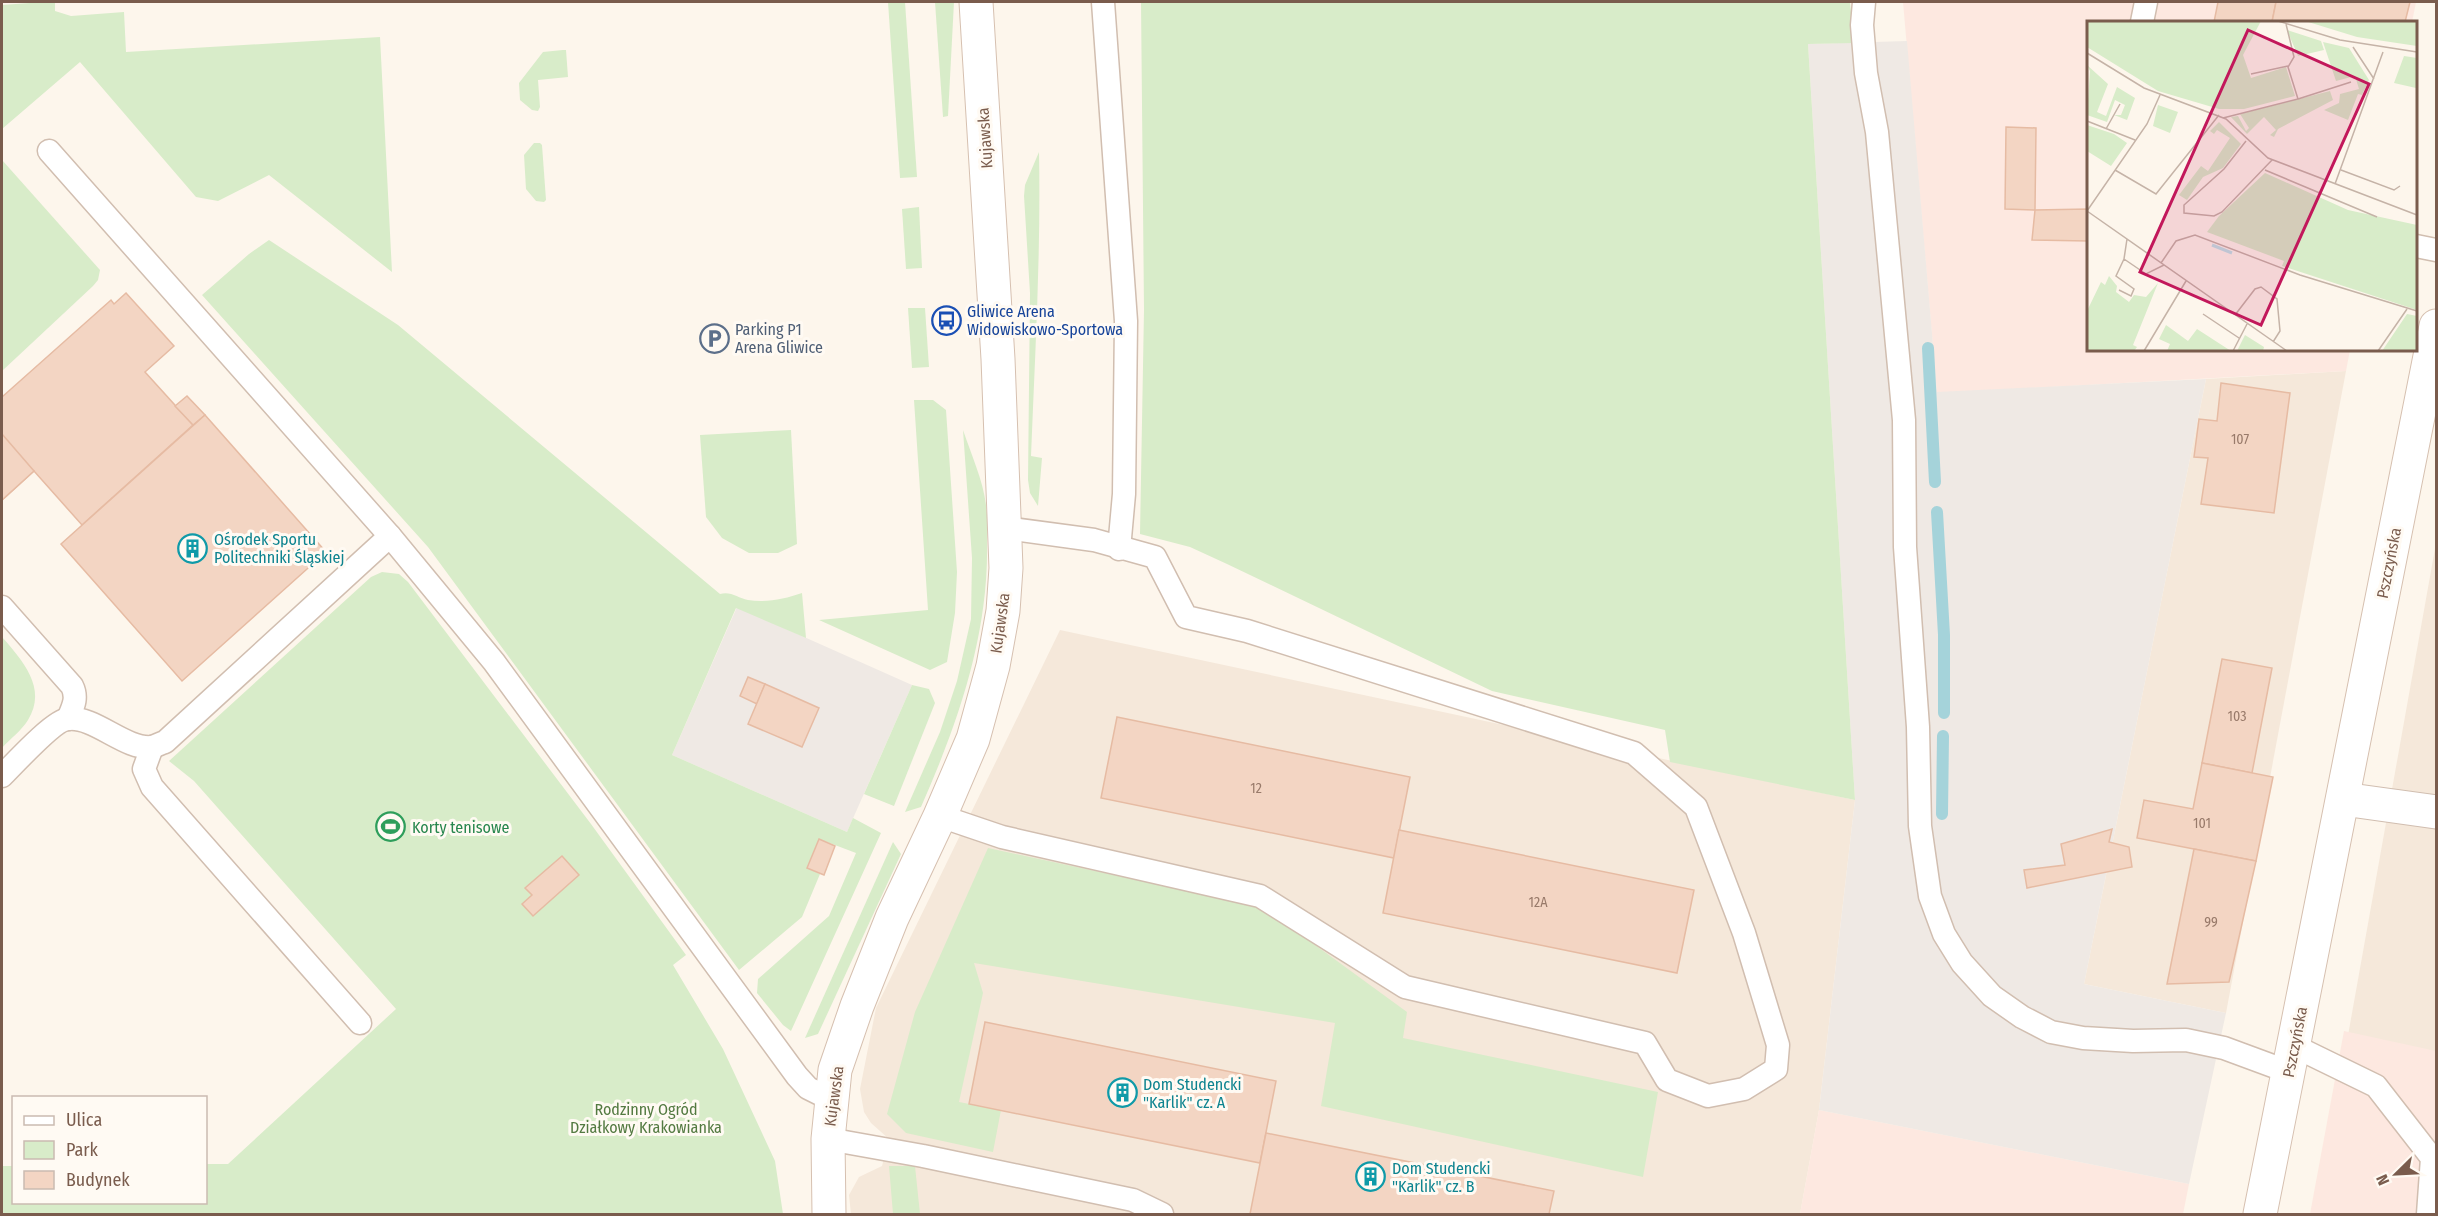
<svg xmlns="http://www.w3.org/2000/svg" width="2438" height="1216" font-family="'Fira Sans Condensed',sans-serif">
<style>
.residential{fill:#f5e8da}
.commercial{fill:#fde8e0}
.industrial{fill:#efe9e4}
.green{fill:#d8ecc9}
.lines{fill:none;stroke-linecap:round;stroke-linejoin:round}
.stream{stroke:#a5d3da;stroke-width:12}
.building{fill:#f3d5c3;stroke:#e6bba3;stroke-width:1.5}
.lane-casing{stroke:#d1beb0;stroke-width:25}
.street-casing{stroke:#d1beb0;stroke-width:35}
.secondary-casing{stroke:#d6c0b0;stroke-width:35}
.lane{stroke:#fff;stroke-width:22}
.street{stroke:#fff;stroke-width:33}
.secondary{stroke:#fff;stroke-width:33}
.labels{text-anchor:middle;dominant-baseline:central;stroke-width:6;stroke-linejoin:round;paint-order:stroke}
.number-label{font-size:14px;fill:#987a6a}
.street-label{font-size:16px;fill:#7a5c4d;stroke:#fffaf3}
.transit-label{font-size:16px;fill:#164399;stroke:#fffaf3;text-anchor:start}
.service-label{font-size:16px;fill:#4e5e75;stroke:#fffaf3;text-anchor:start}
.culture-label{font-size:16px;fill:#0d838f;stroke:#fffaf3;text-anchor:start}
.leisure-label{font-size:16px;fill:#27864d;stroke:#fffaf3;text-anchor:start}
.park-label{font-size:16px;fill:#537a41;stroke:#fffaf3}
.inset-river{fill:none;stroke:#bfe3e8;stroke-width:3}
.inset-road{fill:none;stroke:#c5b3a7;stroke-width:1.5}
.view{fill:#c2185b;fill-opacity:0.15;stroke:#c2185b;stroke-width:3}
.inset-edge{fill:none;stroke:#7a5c4d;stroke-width:3}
</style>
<rect width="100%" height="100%" fill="#fdf6ec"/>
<!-- residential -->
<g class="residential">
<path d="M2346 371 2226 1013 2084 984 2206 379Z"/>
<path d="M2436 543V1214H2316L2359 974Z"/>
<path d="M1060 630 1855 800 1819 1110 1800 1214H851L849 1195 859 1177 882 1166 889 1139 871 1123 864 1112 860 1089 876 1008Z"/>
</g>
<!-- commercial -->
<g class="commercial">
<path d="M1903 2H2416L2412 22H2088V350H2350L2346 371 1937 393Z"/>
<path d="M2344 1031 2436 1051V1214H2310Z"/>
<path d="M1819 1110 2189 1184 2183 1214H1800Z"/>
</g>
<!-- industrial -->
<g class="industrial">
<path d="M1907 41 1937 392 2206 379 2084 984 2226 1013 2189 1184 1819 1110 1855 800 1808 44Z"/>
<path d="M737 607 912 685 847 832 672 755Z"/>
</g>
<!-- green -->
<g class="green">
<path d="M43 2H55V11L71 16 124 12 126 52 380 37 392 272 269 175 218 201 196 197 80 62 2 129V5Z"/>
<path d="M888 2H905L917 177 900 178Z"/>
<path d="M935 2H954L948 116 943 117Z"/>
<path d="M1141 2H1850L1854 43 1808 44 1855 800 1670 762 1665 730 1492 691 1227 564 1190 547 1140 534 1144 310Z"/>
<path d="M563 50H566L568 77 538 80 540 107 538 111 532 110 520 100 519 83 543 52Z"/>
<path d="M534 143H540L542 145 546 200 544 202 536 201 526 189 524 155Z"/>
<path d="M1039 152C1041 253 1035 355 1031 456L1042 458 1038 506 1030 493 1028 480 1030 293 1024 196 1025 185Z"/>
<path d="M2 160 100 270 98 280 93 286 2 371Z"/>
<path d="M919 207 922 268 906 269 902 209Z"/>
<path d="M269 240 398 325 720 594C731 591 738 598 748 600 766 603 785 599 802 593L806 638 736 608 672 755 847 832 853 818 881 833 791 1031 783 1025 757 993 758 979 829 916 856 853 819 839 808 868 820 874 802 917 739 970 428 547 202 295 249 254Z"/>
<path d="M908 308H925L929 367 912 368Z"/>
<path d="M914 400H933L946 410 957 572 955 613 947 662 930 670 819 620 928 610Z"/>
<path d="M791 430 797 544 778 553H749L722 538 706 517 700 435Z"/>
<path d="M963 430C971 454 983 480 986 505 988 517 987 530 987 542 989 635 958 723 921 807L905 812 940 732 957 681 971 619 972 558Z"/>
<path d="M382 572 399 574 408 582 591 824 686 955 673 965 723 1049 775 1161 783 1214H2V1166H13L14 1202H206V1164H228L396 1009 194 781 169 761 371 577Z"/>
<path d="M2 637C22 660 48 688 28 720 22 730 10 739 2 748Z"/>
<path d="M912 685 929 689 935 703 894 806 864 794Z"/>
<path d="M893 842 901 854 818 1034 805 1038Z"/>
<path d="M988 848 1258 906 1300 934 1407 1012 1403 1038 1658 1092 1643 1177 1321 1106 1335 1023 974 963 983 993 959 1102 1001 1110 993 1152 906 1133 887 1114 915 1012Z"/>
<path d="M889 1166H915L920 1214H893Z"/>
</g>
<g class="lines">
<!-- stream -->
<g class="stream">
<path d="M1928 348 1935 482"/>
<path d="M1937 512 1944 635V713"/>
<path d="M1942 814 1943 736"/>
</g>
</g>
<!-- building -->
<g class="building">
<path d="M2218 2H2276L2272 22H2214Z"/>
<path d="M2276 2H2410L2405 22H2272Z"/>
<path d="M2006 127 2036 128 2035 210 2005 209Z"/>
<path d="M2088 209V241L2032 240 2035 210Z"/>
<path d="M126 293 174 346 145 372 193 425 82 525 34 471 2 500V397L111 300 114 304Z"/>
<path d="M2221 383 2290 393 2274 513 2201 504 2208 458 2194 457 2199 419 2217 421Z"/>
<path d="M187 396 205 415 193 425 175 406Z"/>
<path d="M205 415 326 552 182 681 61 544Z"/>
<path d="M2 434 34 471 2 500Z"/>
<path d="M2222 659 2272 668 2252 773 2202 763Z"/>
<path d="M748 677 765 684 757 704 740 696Z"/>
<path d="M765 684 819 708 802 747 748 724Z"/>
<path d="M1117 717 1410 777 1394 858 1101 798Z"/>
<path d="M2202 763 2273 777 2256 861 2137 838 2144 800 2193 809Z"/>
<path d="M2112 829 2109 842 2129 847 2132 867 2027 888 2024 870 2065 865 2061 844Z"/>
<path d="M1399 830 1694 890 1677 973 1383 913Z"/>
<path d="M819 839 835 846 824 875 807 868Z"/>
<path d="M2194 849 2256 861 2229 982 2167 984Z"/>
<path d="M562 856 579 875 533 916 522 904 532 895 525 888Z"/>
<path d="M985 1022 1276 1081 1260 1163 969 1104Z"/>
<path d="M1266 1133 1554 1191 1549 1214H1250Z"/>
</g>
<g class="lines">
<defs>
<g id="lane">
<path d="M1103 2 1126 321 1124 494 1119 549"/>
<path d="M1864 2 1862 25 1866 73 1877 132 1904 420 1905 547 1918 727 1920 826 1930 896 1944 934 1962 963 1992 996 2022 1017 2051 1032 2083 1038 2133 1041 2186 1040 2224 1048 2289 1072"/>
<path d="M2142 22 2146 2"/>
<path d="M49 151 390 536"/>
<path d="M2416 246 2436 250"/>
<path d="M2 607 72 686C78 698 73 707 68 719"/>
<path d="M152 747 144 769 152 787 360 1023"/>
<path d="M2 776C14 764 54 720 68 719 95 716 125 750 152 747 156 746 161 743 165 742L390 536 494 662 797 1076 808 1088 832 1100"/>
<path d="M940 816 1002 837 1260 896 1405 987 1645 1043 1667 1080 1708 1096 1744 1089 1776 1069 1778 1045 1744 933 1696 807 1634 753 1247 631 1186 617 1155 557 1094 540 1005 528"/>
<path d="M2294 1046 2376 1086 2432 1158 2428 1214"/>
<path d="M828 1139 923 1156 1133 1200 1162 1214"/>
</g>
<path id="street" d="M2343 799 2436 812"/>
<g id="secondary">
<path d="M829 1214 828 1139 835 1070 857 1006 892 918 940 816 973 739 993 666 1003 611 1006 568 998 359 976 2"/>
<path d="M2260 1214 2436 326"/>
</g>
</defs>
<!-- lane casing -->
<use href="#lane" class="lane-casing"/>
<!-- street casing -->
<use href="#street" class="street-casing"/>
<!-- secondary casing -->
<use href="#secondary" class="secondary-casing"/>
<!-- lane -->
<use href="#lane" class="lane"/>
<!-- street -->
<use href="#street" class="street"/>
<!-- secondary -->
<use href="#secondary" class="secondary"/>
</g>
<!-- icons -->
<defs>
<symbol id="bus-ring" viewBox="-11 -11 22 22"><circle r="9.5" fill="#fffaf3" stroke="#1a4fb4" stroke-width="1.5"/><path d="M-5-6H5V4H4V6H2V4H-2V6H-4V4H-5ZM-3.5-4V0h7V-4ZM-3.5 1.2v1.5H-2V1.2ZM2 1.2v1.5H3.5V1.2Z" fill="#1a4fb4"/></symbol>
<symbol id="parking-ring" viewBox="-11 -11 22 22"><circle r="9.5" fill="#fffaf3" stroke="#5c6f8a" stroke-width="1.5"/><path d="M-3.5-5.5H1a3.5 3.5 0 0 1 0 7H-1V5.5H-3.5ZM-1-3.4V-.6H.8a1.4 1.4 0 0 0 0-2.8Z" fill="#5c6f8a"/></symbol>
<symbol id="building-ring" viewBox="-11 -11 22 22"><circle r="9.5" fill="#fffaf3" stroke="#0f9aa8" stroke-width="1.5"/><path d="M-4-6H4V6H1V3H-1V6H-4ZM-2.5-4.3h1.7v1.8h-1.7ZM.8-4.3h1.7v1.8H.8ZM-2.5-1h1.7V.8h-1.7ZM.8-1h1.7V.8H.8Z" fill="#0f9aa8"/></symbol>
<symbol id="stadium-ring" viewBox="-11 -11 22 22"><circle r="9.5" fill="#fffaf3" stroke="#2e9e5b" stroke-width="1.5"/><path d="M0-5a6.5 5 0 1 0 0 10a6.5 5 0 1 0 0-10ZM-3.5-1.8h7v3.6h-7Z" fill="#2e9e5b"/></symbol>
</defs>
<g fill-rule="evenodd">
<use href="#bus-ring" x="930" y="304" width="33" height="33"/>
<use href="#parking-ring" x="698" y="322" width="33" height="33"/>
<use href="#building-ring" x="176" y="532" width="33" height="33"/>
<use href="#stadium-ring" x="374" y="810" width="33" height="33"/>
<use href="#building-ring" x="1106" y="1076" width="33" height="33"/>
<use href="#building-ring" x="1354" y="1160" width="33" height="33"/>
</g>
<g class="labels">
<!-- number labels -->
<g class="number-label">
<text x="2240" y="439">107</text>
<text x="2237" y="716">103</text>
<text x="1256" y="788">12</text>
<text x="2202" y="823">101</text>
<text x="1538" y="902">12A</text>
<text x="2211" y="922">99</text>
</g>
<!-- street labels -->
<g class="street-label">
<text transform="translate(985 138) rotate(-94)">Kujawska</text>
<text transform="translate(2389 563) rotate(-79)">Pszczyńska</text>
<text transform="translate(1000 623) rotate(-82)">Kujawska</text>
<text transform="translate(2295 1042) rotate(-79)">Pszczyńska</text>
<text transform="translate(834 1096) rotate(-82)">Kujawska</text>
</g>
<!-- transit labels -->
<g class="transit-label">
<text x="967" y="311">Gliwice Arena<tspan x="967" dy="18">Widowiskowo-Sportowa</tspan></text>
</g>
<!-- service labels -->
<g class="service-label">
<text x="735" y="329">Parking P1<tspan x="735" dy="18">Arena Gliwice</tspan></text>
</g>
<!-- culture labels -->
<g class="culture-label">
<text x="214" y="539">Ośrodek Sportu<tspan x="214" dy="18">Politechniki Śląskiej</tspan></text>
<text x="1143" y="1084">Dom Studencki<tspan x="1143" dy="18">"Karlik" cz. A</tspan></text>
<text x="1392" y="1168">Dom Studencki<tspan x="1392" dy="18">"Karlik" cz. B</tspan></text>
</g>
<!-- leisure labels -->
<g class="leisure-label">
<text x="412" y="827">Korty tenisowe</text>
</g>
<!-- park labels -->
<g class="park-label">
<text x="646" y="1109">Rodzinny Ogród<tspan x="646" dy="18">Działkowy Krakowianka</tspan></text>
</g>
</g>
<!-- overview -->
<g transform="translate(2087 21)">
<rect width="330" height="330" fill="#fdf6ec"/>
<path d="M0 0H174L156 34 164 57 199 46 208 75 157 88H132L71 70 0 26ZM218 0H330V25L270 16ZM200 9 234 20 237 29 211 35ZM236 21 262 27 282 59 275 74 271 73 261 99 237 89 252 82 253 73 272 68 268 55 249 60ZM317 35 330 37 329 67 307 62ZM0 44 21 63 10 91 19 95 30 66 48 77 40 99 27 94H34L38 84 28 79 20 101 0 94 3 50ZM243 70 246 79 191 108 187 116 183 114 189 109 177 96 160 113 144 96 151 95 159 110 162 107 153 93ZM71 84 91 91 83 112 66 105ZM132 101 154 123 136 147 116 156 100 179 92 174 114 145 121 150 143 117 130 109 127 113 123 110ZM0 104 27 113 40 122 24 145 0 130ZM178 152 261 189 330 204V289L195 245 197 240 120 211 132 195ZM22 255 30 265 29 271 42 281 47 274 59 276 71 262 46 324 50 326 47 330H0V290L14 261 18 264ZM320 293 330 295V330H295ZM79 304 101 320 110 308 144 330H80L83 323 72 318ZM158 314 177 326 176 330H150Z" fill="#d8ecc9"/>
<path class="inset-river" d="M125 224 145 232"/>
<path class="inset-road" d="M191 0 253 19 330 31M266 26 287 58M0 32 57 67 139 98 181 137 330 194M164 53 201 45M211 78 264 61M136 97 211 78 201 46 207 36 199 3M0 100 48 119M19 108 33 83M159 120 137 148 97 184V192L127 195 135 191 185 139M28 149 69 173 132 94M178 149 290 196M254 149 307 169 313 165M248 163 296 31M0 190 60 103 73 74M0 190 200 330M40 218 37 238 59 253 77 244M74 242 89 220 108 214 213 254 330 290M32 269 44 275 47 268 29 255 37 238M116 293 152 317M148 294 168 268 174 266 190 278 193 310 186 321M57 330 99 260M146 330 160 303M291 330 320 288"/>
<path class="view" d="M161 9 282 63 174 304 53 251Z"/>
<rect width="330" height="330" class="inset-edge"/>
</g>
<!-- border -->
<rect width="2438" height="1216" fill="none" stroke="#7a5c4d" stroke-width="6"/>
<!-- legend -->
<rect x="12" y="1096" width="195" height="108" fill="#fffaf3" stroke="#cabbb1" stroke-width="1.5"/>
<rect x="24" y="1116" width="30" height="9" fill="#ffffff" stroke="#cabbb1" stroke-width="1.5"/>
<text x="66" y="1126" font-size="18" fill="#7a5c4d">Ulica</text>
<rect x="24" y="1141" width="30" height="18" fill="#d8ecc9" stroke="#cabbb1" stroke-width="1.5"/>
<text x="66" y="1156" font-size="18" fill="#7a5c4d">Park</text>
<rect x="24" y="1171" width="30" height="18" fill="#f3d5c3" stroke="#cabbb1" stroke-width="1.5"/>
<text x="66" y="1186" font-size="18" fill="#7a5c4d">Budynek</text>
<!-- north arrow -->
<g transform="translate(2396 1174) rotate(246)" stroke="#fffaf3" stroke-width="4.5" paint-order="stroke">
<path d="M0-4.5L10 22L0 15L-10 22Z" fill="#7a5c4d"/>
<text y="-9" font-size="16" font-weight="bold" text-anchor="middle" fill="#7a5c4d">N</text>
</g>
</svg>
